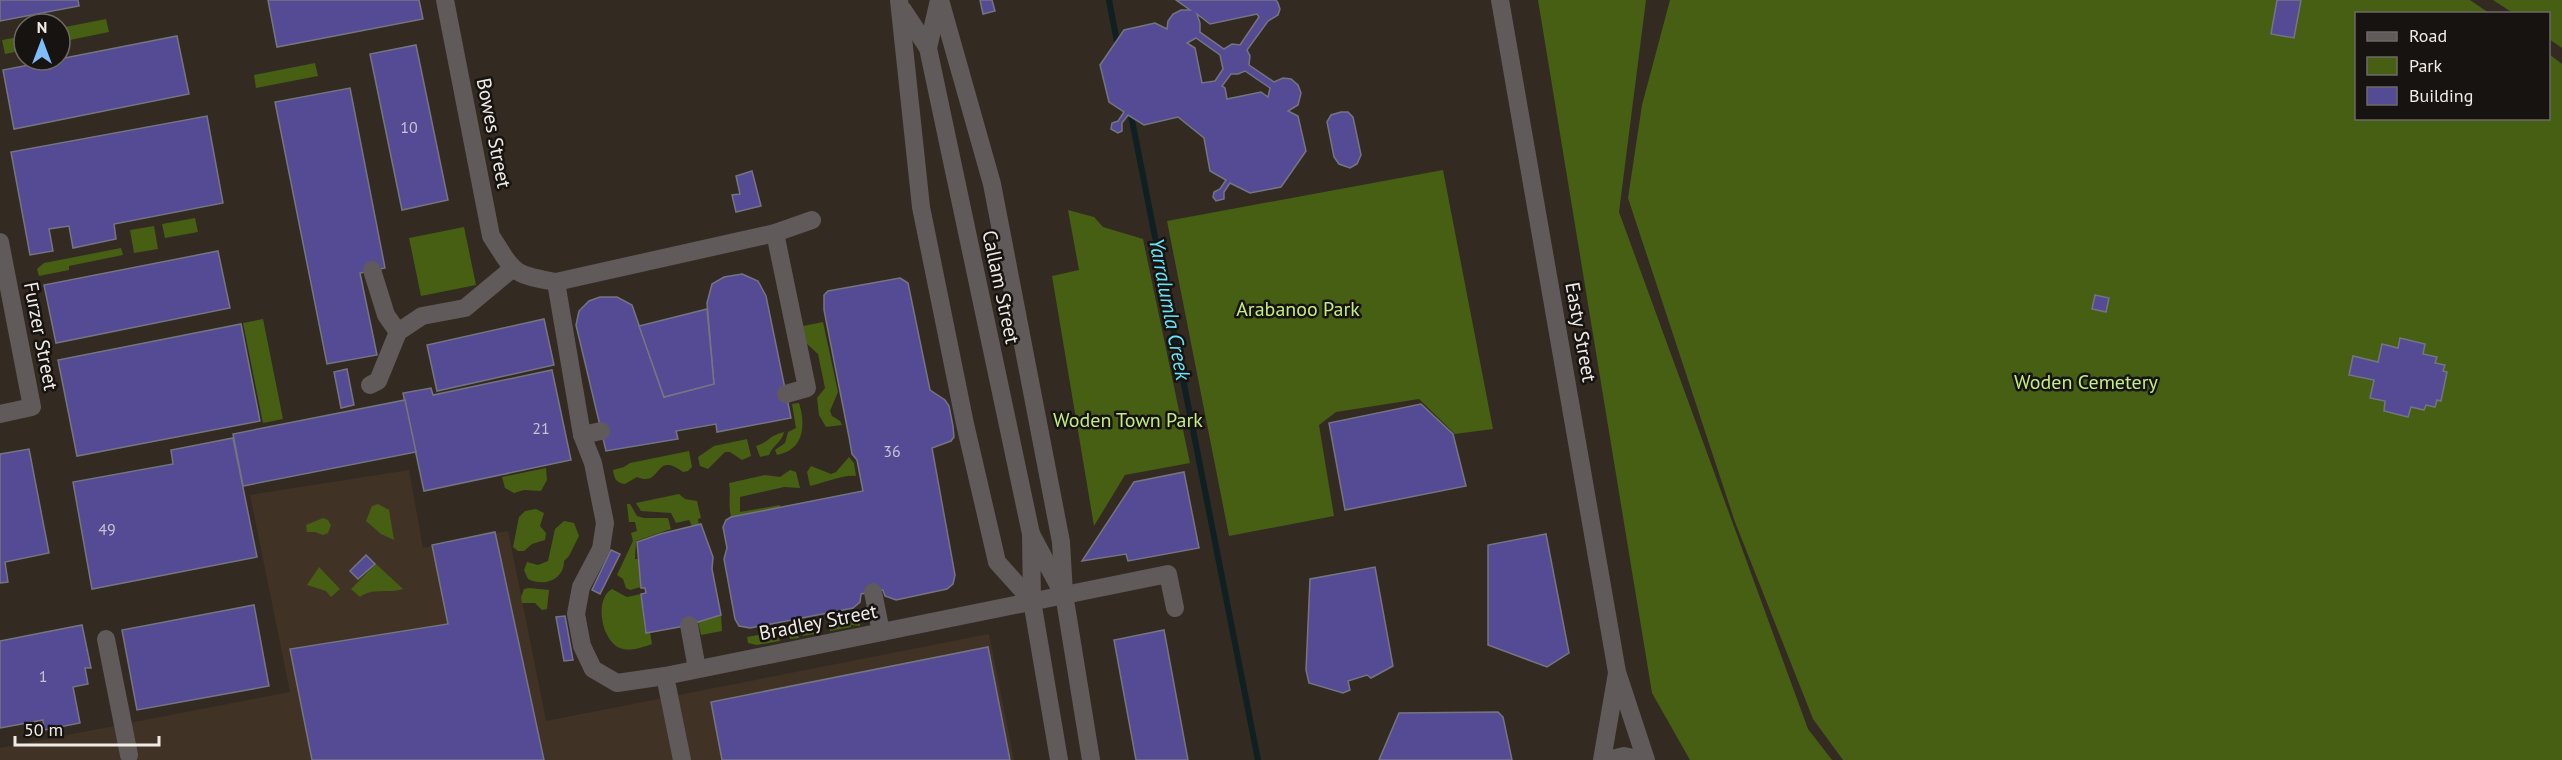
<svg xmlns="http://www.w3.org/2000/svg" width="2562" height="760" font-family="'PT Sans',sans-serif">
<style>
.built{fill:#413226}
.green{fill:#465f13}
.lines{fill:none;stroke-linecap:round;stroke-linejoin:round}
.stream{stroke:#0f1f22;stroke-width:6}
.building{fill:#554b94;stroke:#757581;stroke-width:1.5;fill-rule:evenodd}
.minor{stroke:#605a5b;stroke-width:18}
.labels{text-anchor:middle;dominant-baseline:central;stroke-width:5;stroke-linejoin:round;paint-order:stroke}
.number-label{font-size:16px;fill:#cac3d2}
.street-label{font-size:20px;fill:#f1ebe6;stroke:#171310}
.park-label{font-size:20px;fill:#c4ee80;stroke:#171310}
.water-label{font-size:21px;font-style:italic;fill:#65e6fb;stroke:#171310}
</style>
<rect width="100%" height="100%" fill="#332a22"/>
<!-- built -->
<path class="built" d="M409 470 423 548 508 531 546 721 989 634 1014 760H0V748L290 692 250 495Z"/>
<!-- green -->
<g class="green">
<path d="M1538 0H1646L1619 212 1808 729 1832 760H1690L1652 693Z"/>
<path d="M1670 0H2470L2489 13 2356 14V118H2548L2549 54 2562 64V760H1843L1813 719 1735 522 1628 198 1642 105Z"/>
<path d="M2493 0H2562V48L2549 39 2548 14 2513 13Z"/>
<path d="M106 19 109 32 60 42V28Z"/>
<path d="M24 36V50L5 54 2 40Z"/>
<path d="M315 63 318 76 256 88 254 75Z"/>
<path d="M1443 170 1493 429 1455 434 1419 399 1336 412 1319 425 1334 516 1229 536 1167 221Z"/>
<path d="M1068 210 1094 217 1103 227 1143 239 1190 463 1125 475 1094 526 1052 276 1079 270Z"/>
<path d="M195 218 198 232 165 238 162 224Z"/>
<path d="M154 226 158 249 134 253 130 230Z"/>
<path d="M464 227 476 285 421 296 409 238Z"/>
<path d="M121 248 123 255 69 266V270L39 276 37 269 44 263Z"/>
<path d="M263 319 283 419 263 423 243 323Z"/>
<path d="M823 322 838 392 830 411 832 416 840 421 842 425 826 427 819 415 817 398 825 388 818 354 806 343 803 326Z"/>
<path d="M799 403C806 425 804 450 777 455L775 450 785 443 788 432 796 428 792 404Z"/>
<path d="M784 432C782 442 773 445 769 455L760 457 756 446C769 442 768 436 784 432Z"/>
<path d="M747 439 751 456 742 460 730 452H725L708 469 700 466 698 457 714 446Z"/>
<path d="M689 451 692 467 688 471 683 472C653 450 663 488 637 477L625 484C616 483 614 478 613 470L624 467 630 463Z"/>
<path d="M849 457 854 463 856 476C845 474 823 483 810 486L807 472 811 466 831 474 836 472Z"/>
<path d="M546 468 547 480 541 491 524 490 514 493 505 488 502 477Z"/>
<path d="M790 470 796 472 800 488 784 487 740 497V512L780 505V507L731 517C728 504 731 495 729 483L765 475 780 477Z"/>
<path d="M679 494 685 499 697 501 701 518 698 519 699 525 692 526 689 520 676 523 671 513 641 511 636 503Z"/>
<path d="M378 504 389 510 394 540 381 534 366 521 372 506Z"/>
<path d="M627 504H630L637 516 644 518H668L671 529 636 541 635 559H638L641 587 630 590 626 588 623 579 617 575 633 541 631 533 637 531 635 522H629Z"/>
<path d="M536 509 544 513 540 526 546 533 545 540 532 544 524 551H518L513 547 519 517 525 511Z"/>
<path d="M323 518 328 520 331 525 328 533 323 535 315 532H307L306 525Z"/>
<path d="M564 521 574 523 579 536 569 556 564 561C564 580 544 587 528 579L524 570 527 562 538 565 548 561 555 529Z"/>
<path d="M376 564 403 589C388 594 373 587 360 597L351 589Z"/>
<path d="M319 567 340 589 331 597 326 591 307 585Z"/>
<path d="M529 588 549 590 547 609 542 610 535 603H522L521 597 524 589Z"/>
<path d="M612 589 627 597 641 594 645 632H650L652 644C643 647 633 651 623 649 602 645 593 599 612 589Z"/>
<path d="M721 615 722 631 701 635 698 622Z"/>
<path d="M860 616V626L851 625V627L830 631 829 621Z"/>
<path d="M819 623 821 633 803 636 802 634 798 635 799 638 790 639 788 629Z"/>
<path d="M774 632 778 633 780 641 757 645 748 643 747 637Z"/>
</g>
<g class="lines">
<!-- stream -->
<g class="stream">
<path d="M1109 0 1118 47"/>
<path d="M1130 110 1258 760"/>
</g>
</g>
<!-- building -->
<g class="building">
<path d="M0 0H78L79 6 0 21Z"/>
<path d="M268 0H419L423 19 277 47Z"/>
<path d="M980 0H992L995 11 983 14Z"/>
<path d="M1176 0H1276L1278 3 1280 9 1278 15 1268 21 1247 50 1250 56 1249 65 1274 82 1283 78 1291 79 1298 85 1301 93 1298 105 1288 111 1298 116 1306 151 1281 187 1250 193 1230 183 1224 192V199L1216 201 1213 197 1214 192 1220 189 1226 180 1210 171 1204 138 1178 117 1144 125 1128 115 1122 123V131L1118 133 1111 129 1112 123 1118 121 1124 112 1109 102 1100 65 1124 30 1155 23 1167 29 1168 21 1173 14 1181 10H1190ZM1197 14 1210 24 1257 14 1259 17 1240 45 1232 44 1224 49 1200 32V23ZM1196 38 1220 55 1223 69 1215 81 1202 83 1195 48 1187 43ZM1245 71 1270 88 1268 97 1261 92 1227 99 1225 88 1222 86 1231 74H1238Z"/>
<path d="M2277 0H2301L2294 38 2271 34Z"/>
<path d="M177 36 189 94 14 129 3 70Z"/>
<path d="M416 45 448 200 402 210 370 54Z"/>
<path d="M350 88 385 268 360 273 377 355 327 364 275 102Z"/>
<path d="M1341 112H1348L1353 117 1361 155 1357 164 1350 168 1339 164 1334 157 1327 122 1331 115Z"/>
<path d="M207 116 223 203 114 224 116 239 73 248 69 226 49 229 53 251 30 255 11 152Z"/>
<path d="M752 171 761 206 736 212 732 195 740 194 736 176Z"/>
<path d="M218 251 230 308 56 343 44 285Z"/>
<path d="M742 274 758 281 766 296 791 418 717 432 716 424 676 431 678 439 606 451 576 325 579 311 589 301 600 297H617L632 305 664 397 714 384 707 303 712 284 724 277Z"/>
<path d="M900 278 908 283 930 390 945 400 949 406 953 426 954 437 951 441 932 448 955 575 953 584 947 589 896 600 885 596 883 590 861 594 860 602 853 608 750 628 739 626 735 619 724 559 727 548 723 527 726 520 731 517 863 491 857 460 852 454 849 437 824 310V295L828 291Z"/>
<path d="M2095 295 2109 298 2106 312 2092 309Z"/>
<path d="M707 309 714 384 664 397 639 326Z"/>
<path d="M544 319 554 365 437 391 427 345Z"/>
<path d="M241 324 260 421 77 456 58 360Z"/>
<path d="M2400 338 2425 344 2423 354 2437 357 2435 363 2445 365 2443 371 2447 372 2441 401 2437 400 2435 407 2426 405 2424 410 2411 407 2408 417 2384 411 2385 401 2370 398 2374 380 2349 375 2353 356 2378 362 2382 344 2398 348Z"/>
<path d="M347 369 354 405 341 408 334 372Z"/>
<path d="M552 370 571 460 424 491 403 393 431 388 433 395Z"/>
<path d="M405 400 416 452 243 486 233 434Z"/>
<path d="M1421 404 1453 434 1466 486 1345 510 1329 423Z"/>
<path d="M233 438 257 557 92 589 73 482 173 464 171 450Z"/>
<path d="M29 449 49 553 5 562 8 582 0 583V454Z"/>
<path d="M1184 472 1199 548 1128 561 1126 554 1082 561 1134 482Z"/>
<path d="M701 524 713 557 712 569 721 615 685 626 646 633 641 594 646 593 645 588H641L637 542 660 534Z"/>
<path d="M495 532 544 760H312L290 649 448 624 432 545Z"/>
<path d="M1546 534 1569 653 1547 667 1488 645V545Z"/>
<path d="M611 550 620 554 600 594 592 590Z"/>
<path d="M366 555 375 564 358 579 350 571Z"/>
<path d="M1375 567 1393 666 1371 678 1367 675 1348 681 1350 690 1343 693 1309 683 1306 670 1310 579Z"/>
<path d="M254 605 269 686 137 710 122 630Z"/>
<path d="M565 616 573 660 564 661 556 617Z"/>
<path d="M82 625 91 668H85L88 684 73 687 80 723 44 730 43 720 0 728V641Z"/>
<path d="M1164 630 1188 760H1136L1114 640Z"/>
<path d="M988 647 1010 760H722L711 702Z"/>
<path d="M1498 712 1503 717 1512 760H1379L1399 713Z"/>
</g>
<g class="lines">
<!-- minor -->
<g class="minor">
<path d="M445 0 491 236C515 273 511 274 556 282L775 233 812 220"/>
<path d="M899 0 921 207 965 424 997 562 1032 601"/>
<path d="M940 0 992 184 1061 542 1064 594 1091 760"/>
<path d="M1500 0 1617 672 1646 760"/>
<path d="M903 10 928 48 939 0"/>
<path d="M928 48 1031 534"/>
<path d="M775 233 807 388 786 394"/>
<path d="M0 242 32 407 0 414"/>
<path d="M372 270 386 315 398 332"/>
<path d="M556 282 582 435 593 463 605 523 601 549 581 587 576 614 582 646 593 669 617 683 665 676 1168 574 1175 608"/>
<path d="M370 385 378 381 398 332 422 316 465 308 512 269"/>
<path d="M582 435 601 431"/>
<path d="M873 592 881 632"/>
<path d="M689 625 697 669"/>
<path d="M106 639 129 755"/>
<path d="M665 676 682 760"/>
<path d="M1059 760 1032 601 1031 534 1061 590"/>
<path d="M1602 760 1617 673"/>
<path d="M1608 760 1624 756 1642 760"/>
</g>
</g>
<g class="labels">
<!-- number labels -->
<g class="number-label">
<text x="409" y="127">10</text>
<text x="541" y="428">21</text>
<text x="892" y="451">36</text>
<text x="107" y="529">49</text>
<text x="43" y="676">1</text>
</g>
<!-- street labels -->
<g class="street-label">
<text transform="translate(494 133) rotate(79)">Bowes Street</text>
<text transform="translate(1001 287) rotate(78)">Callam Street</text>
<text transform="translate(1581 332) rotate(80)">Easty Street</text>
<text transform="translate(41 336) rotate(79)">Furzer Street</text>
<text transform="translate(818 622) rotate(-11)">Bradley Street</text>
</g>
<!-- park labels -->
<g class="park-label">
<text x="1298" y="309">Arabanoo Park</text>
<text x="2086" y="382">Woden Cemetery</text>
<text x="1128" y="420">Woden Town Park</text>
</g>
<!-- water labels -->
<g class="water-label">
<text transform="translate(1170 309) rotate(79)">Yarralumla Creek</text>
</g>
</g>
<!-- legend -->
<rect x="2355" y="12" width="195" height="108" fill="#171310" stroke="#6e6966" stroke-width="1.5"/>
<rect x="2367" y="32" width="30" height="9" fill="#605a5b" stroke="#6e6966" stroke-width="1.5"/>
<text x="2409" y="42" font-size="18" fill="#f1ebe6">Road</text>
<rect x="2367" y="57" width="30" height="18" fill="#465f13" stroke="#6e6966" stroke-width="1.5"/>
<text x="2409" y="72" font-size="18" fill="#f1ebe6">Park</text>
<rect x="2367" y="87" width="30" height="18" fill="#554b94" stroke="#6e6966" stroke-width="1.5"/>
<text x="2409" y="102" font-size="18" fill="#f1ebe6">Building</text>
<!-- north arrow -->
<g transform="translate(42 42)"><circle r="28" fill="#171310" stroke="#6e6966" stroke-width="1.5"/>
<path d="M0-4.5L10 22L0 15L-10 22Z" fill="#7fbdfa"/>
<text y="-9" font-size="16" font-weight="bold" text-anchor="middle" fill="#f1ebe6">N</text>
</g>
<!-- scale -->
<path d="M15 736v9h144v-9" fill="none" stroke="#f1ebe6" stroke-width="3"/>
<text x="24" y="736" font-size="18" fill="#f1ebe6" stroke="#171310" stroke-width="4.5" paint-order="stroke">50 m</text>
</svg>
